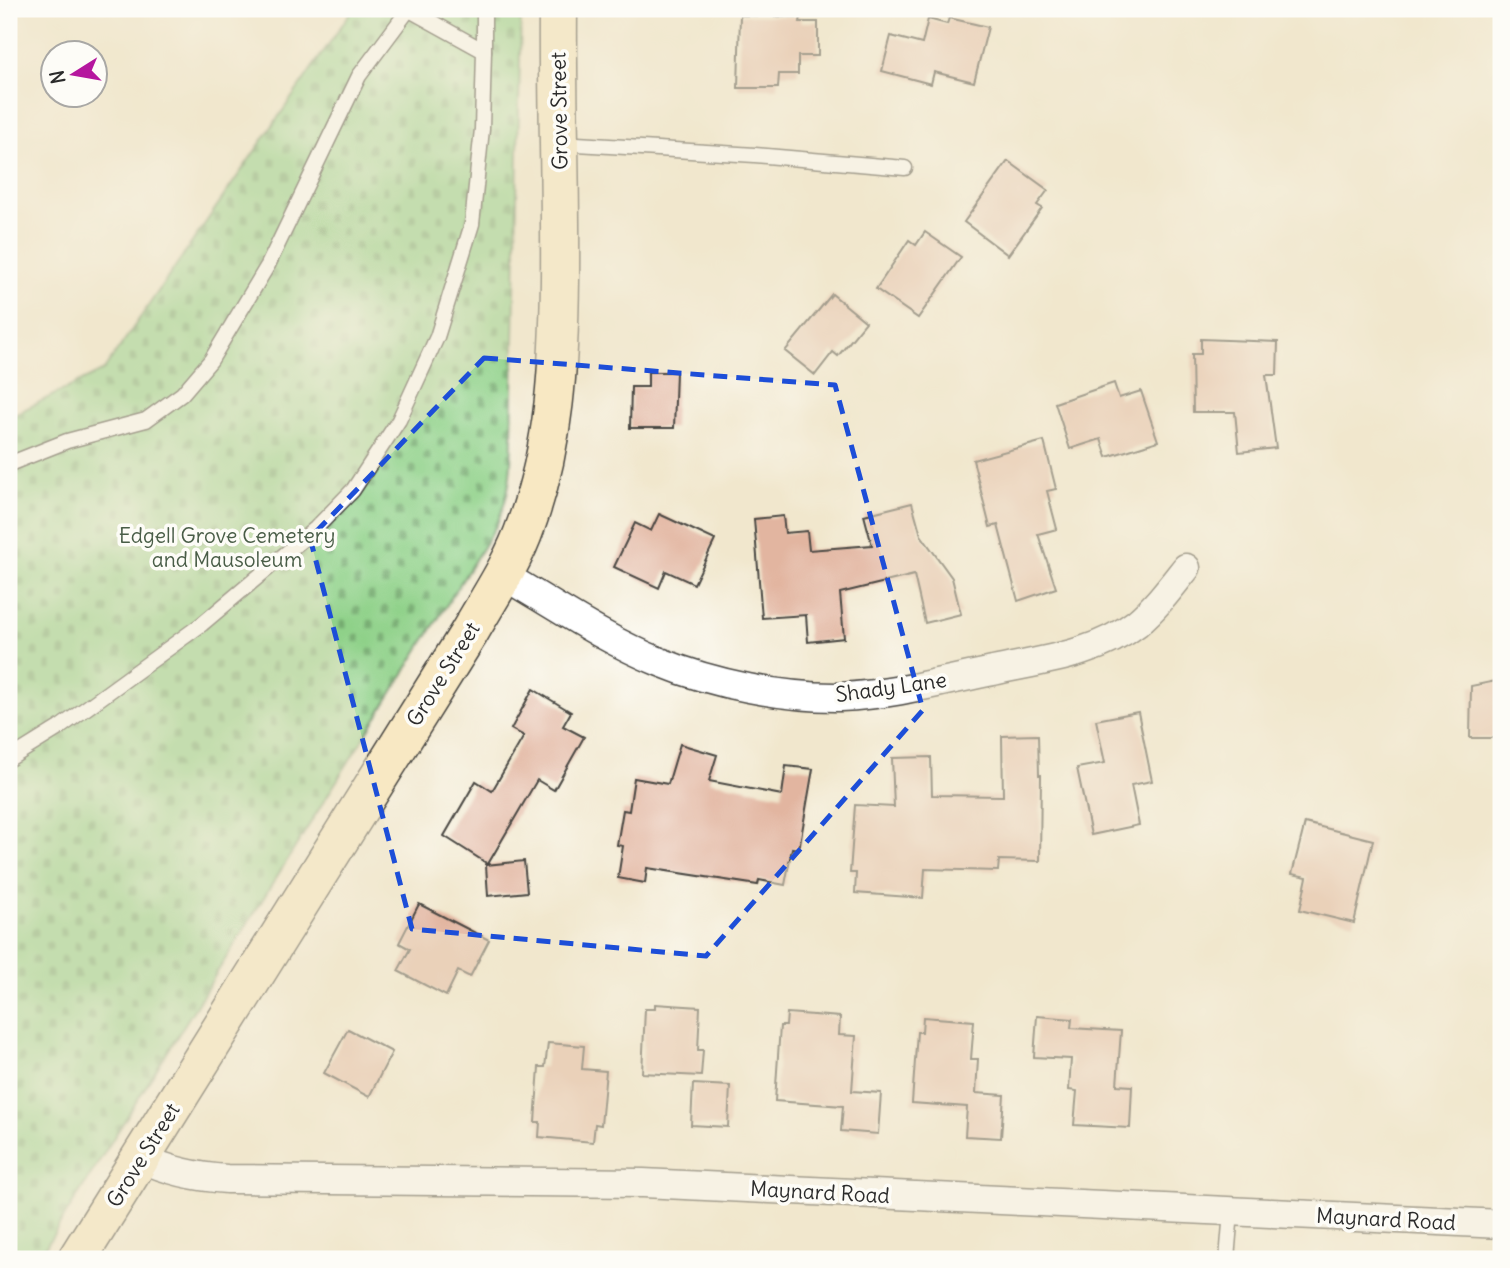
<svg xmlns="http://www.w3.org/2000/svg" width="1510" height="1268" font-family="Delius,sans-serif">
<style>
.cemetery{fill:url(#cemetery-stones);stroke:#5d7e5a;stroke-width:2}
.building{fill:#e2b5a0}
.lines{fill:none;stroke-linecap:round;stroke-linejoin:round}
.lane-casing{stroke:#494743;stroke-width:17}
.street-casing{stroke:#494743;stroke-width:31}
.secondary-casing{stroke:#494743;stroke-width:41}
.lane{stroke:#fff;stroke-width:14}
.street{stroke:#fff;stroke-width:28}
.secondary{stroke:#f8e8c3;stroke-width:38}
.marked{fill:none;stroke:#1d4ed8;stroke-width:5;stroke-dasharray:14 9;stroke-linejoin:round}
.labels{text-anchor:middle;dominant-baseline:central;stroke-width:7;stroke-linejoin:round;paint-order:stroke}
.street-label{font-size:21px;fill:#2b2b2b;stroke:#fdfcf7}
.park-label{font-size:21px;fill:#495d47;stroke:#fdfcf7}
</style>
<defs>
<pattern id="cemetery-stones" width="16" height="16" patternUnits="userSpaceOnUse" patternTransform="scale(1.75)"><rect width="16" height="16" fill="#8fd189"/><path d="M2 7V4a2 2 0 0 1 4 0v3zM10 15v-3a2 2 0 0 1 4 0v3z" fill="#75aa70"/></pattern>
</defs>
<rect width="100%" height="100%" fill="#fdfcf7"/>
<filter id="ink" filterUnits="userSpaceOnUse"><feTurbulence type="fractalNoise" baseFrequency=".0143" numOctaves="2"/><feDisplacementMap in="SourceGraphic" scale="14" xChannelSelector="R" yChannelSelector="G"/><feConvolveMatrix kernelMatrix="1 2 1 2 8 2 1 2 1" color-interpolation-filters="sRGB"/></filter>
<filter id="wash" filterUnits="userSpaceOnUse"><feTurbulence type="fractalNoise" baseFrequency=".00686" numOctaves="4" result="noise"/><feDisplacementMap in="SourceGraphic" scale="28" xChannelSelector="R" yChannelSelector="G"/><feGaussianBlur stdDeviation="1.57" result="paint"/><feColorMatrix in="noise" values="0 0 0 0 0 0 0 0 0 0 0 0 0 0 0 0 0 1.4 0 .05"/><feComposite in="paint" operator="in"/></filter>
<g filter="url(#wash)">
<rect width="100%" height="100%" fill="#f1e7cd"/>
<!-- cemetery -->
<path class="cemetery" d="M353 9H521L512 436C511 472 511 492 496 526L38 1259H9V417L104 370Z"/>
<g id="blocks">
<!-- building -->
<g class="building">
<path d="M740 15 801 17 800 22H818V56H798V74H779L778 88H738Z"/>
<path d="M949 18 988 27 974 82 934 72 931 84 882 71 891 36 922 44 928 19 947 24Z"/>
<path d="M1008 161 1048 190 1037 205 1042 208 1008 255 964 222Z"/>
<path d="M925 232 961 257 918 318 876 289 909 240 916 245Z"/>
<path d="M832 294 866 322 838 356 833 352 815 375 785 351Z"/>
<path d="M1201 339 1278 342 1277 375H1266L1276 448 1239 452 1235 412H1193L1192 354H1201Z"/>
<path d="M648 372H676L674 428H630L631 387H648Z"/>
<path d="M1114 383 1119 398 1141 391 1158 441 1107 457 1101 439 1070 449 1055 403Z"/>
<path d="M1044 441 1056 489 1047 491 1057 529 1038 534 1056 588 1018 601 998 525 990 527 973 460Z"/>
<path d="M912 503 921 535 952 578 961 614 925 623 914 575 840 593 844 638 808 642 806 615 762 618 754 519 783 516 785 533 807 531 809 550 872 545 864 515Z"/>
<path d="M659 514 715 540 694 584 666 571 659 588 614 567 635 523 651 531Z"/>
<path d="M1501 680V738H1470L1471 686Z"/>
<path d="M533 689 571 712 563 726 584 737 554 790 537 780 488 864 444 836 476 781 492 791 524 736 511 729Z"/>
<path d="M1138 712 1152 781 1131 785 1139 825 1091 835 1077 768 1105 763 1096 720Z"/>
<path d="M1038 735 1039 775H1041L1040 861 999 860 998 871 925 869 923 898 855 893 856 873H850L855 805 894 807 892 758 931 757 932 795 1003 796 1002 736Z"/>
<path d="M680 744 717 755 709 781 782 795 786 766 813 769 799 849 792 848 785 885 759 880 758 885 647 868 645 883 618 878 623 846 617 845 623 810 629 811 634 778 668 784Z"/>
<path d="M1305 823 1373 840 1354 923 1300 910 1307 877 1292 874Z"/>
<path d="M524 861 527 892 488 896 486 865Z"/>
<path d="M419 904 489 940 470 977 458 971 446 996 398 971 410 949 399 943Z"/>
<path d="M655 1004 700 1007 698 1050H703L701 1076 642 1073 645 1009H655Z"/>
<path d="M787 1013 840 1017 839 1035 856 1036 852 1091 881 1093 878 1134 841 1131 843 1106 775 1101 780 1026H786Z"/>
<path d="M1037 1016 1072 1019 1071 1028 1121 1031 1117 1085 1132 1086 1130 1128 1074 1125 1077 1091 1069 1090 1071 1059 1034 1057Z"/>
<path d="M923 1017 974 1021 971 1059H978L976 1093 1004 1095 1001 1138 965 1136 967 1107 912 1103 917 1032H922Z"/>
<path d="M348 1029 392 1052 369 1097 324 1073Z"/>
<path d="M548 1043 584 1046 582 1069 606 1071 601 1125 595 1124 593 1142 539 1137 540 1122H535L539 1067H545Z"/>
<path d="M693 1084 730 1086 728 1127 691 1125Z"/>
</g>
</g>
</g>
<g filter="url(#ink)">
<use href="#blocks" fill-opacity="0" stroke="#494743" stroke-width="2"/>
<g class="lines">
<defs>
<g id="lane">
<path d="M484 9V51"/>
<path d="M561 143 755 155 905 168"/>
<path d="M9 464 67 441 146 420 182 394 211 360 268 265 359 76 409 9"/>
<path d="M9 759 59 728 202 624 316 528 353 490 399 420 437 337 472 224 482 129 484 51 408 9"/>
<path d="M1227 1259 1231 1212"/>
</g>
<g id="street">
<path d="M503 575C554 605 605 640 660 662 713 684 784 698 841 697 892 695 943 681 993 671 1042 660 1096 655 1137 623 1156 607 1171 587 1186 568"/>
<path d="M141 1158C169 1171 196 1177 227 1179L643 1183 1501 1224"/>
</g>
<path id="secondary" d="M77 1259 469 633C489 598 513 563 526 525 555 446 559 363 560 279 561 189 557 99 558 9"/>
</defs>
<!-- lane casing -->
<use href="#lane" class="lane-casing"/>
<!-- street casing -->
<use href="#street" class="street-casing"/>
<!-- secondary casing -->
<use href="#secondary" class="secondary-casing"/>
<!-- lane -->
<use href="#lane" class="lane"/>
<!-- street -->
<use href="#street" class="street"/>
<!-- secondary -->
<use href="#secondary" class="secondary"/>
</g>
</g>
<!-- marked area -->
<path d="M0 0H1510V1268H0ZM484 358 835 385 923 710 706 956 412 929 310 538Z" fill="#f1e7cd" fill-opacity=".55" fill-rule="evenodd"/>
<path class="marked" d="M484 358 835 385 923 710 706 956 412 929 310 538Z"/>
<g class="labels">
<!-- street labels -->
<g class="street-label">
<text transform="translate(559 111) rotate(-91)">Grove Street</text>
<text transform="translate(443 674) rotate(-58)">Grove Street</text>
<text transform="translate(891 687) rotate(-8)">Shady Lane</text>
<text transform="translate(143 1155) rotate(-58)">Grove Street</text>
<text transform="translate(820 1192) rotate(3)">Maynard Road</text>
<text transform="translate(1386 1219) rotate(3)">Maynard Road</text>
</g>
<!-- park labels -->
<g class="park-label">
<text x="227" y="535">Edgell Grove Cemetery<tspan x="227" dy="24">and Mausoleum</tspan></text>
</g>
</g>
<!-- margin -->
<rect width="1510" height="1268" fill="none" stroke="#fdfcf7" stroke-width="35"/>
<!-- north arrow -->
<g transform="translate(74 74) rotate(259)"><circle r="33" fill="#fdfcf7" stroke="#a9a8a5" stroke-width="2"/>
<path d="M0-5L12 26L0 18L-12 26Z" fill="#b5179e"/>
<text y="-10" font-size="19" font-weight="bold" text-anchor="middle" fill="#2b2b2b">N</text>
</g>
</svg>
